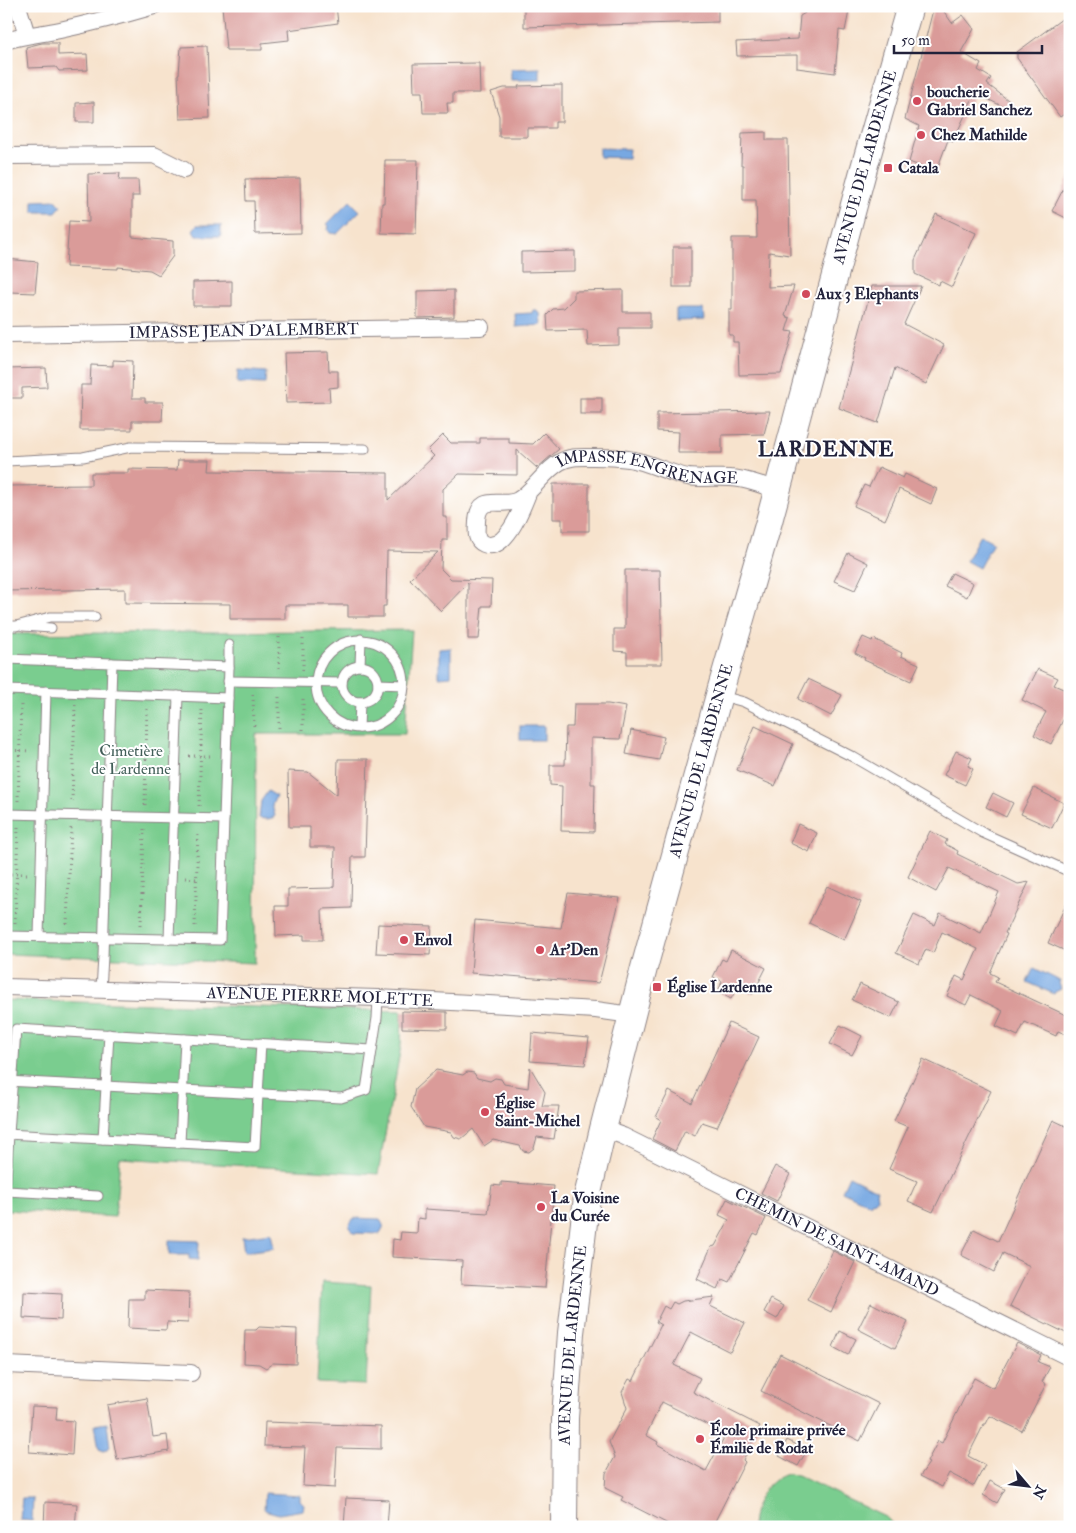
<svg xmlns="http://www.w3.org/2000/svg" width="1076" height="1533" font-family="'IM FELL Double Pica',serif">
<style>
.green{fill:#7acd8f;stroke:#4e7865}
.water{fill:#77a8e2;stroke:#4c658e}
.building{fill:#da9b99;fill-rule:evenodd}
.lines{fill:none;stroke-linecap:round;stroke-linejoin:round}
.service-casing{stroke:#8c8284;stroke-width:11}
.minor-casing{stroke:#8c8284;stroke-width:18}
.primary-casing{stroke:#8c8284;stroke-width:28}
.path{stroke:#8c8284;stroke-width:3;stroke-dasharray:1 4;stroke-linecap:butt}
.service{stroke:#fff;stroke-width:9}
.minor{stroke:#fff;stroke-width:16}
.primary{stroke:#fff;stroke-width:26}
.poi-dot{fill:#d1495b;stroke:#fff;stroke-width:2}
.labels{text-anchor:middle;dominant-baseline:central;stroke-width:4;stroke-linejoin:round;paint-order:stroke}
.poi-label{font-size:16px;font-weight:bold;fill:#22223b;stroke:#fff;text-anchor:start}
.street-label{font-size:16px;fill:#22223b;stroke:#fff}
.park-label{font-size:16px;fill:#415e58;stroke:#fff}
.district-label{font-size:21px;font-weight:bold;letter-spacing:1px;fill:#22223b;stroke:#fff}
</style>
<rect width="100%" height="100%" fill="#fff"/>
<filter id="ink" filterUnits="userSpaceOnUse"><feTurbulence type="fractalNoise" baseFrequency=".02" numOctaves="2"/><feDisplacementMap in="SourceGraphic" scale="10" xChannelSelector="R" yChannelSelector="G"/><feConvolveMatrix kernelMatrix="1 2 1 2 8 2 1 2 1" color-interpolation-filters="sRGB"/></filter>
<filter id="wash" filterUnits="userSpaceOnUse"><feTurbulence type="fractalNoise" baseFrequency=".0096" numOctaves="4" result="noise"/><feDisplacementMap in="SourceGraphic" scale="20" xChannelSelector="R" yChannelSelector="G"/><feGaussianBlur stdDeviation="1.12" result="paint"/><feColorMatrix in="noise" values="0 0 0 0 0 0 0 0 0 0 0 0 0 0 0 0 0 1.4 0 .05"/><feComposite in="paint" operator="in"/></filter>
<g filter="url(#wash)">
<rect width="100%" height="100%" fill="#f7e3cd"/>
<!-- green -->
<g class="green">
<path d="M412 630 405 734H256L255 963 6 954V634Z"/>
<path d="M6 1000 402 1011 401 1046 378 1174 120 1158 115 1217 6 1210Z"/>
<path d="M322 1282 371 1285 366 1385 317 1383Z"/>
<path d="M787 1474 797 1475 887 1518 895 1527H752C753 1505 765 1480 787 1474Z"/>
</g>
<!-- water -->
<g class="water">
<path d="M540 68V80H511V69Z"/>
<path d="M599 148 629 149 628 158 599 157Z"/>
<path d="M56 200 61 206 56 212H33V201Z"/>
<path d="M350 201 360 211 337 234 330 233 328 230 329 226 327 224Z"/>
<path d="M197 225H221V236H197L193 230Z"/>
<path d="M676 309H703L704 320 676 321Z"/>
<path d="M533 310H537L538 313H540L541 325 516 327 515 314 532 313Z"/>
<path d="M238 370 266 372 265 384 237 383Z"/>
<path d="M980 535 993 542 979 568 966 561Z"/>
<path d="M451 648V676L439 677V649Z"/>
<rect x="520" y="726" width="24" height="14"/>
<path d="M268 791 276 796 272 805 275 816C271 820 264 819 259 818L261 801Z"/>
<path d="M1034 968 1060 981 1059 983 1061 989 1055 992 1054 994 1027 982Z"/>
<path d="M849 1176 877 1190 876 1192 877 1199 875 1201 871 1202 870 1204 842 1191Z"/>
<path d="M354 1218 380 1219C385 1230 384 1224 380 1234L353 1233 349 1225Z"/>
<path d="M271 1233 274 1248 244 1252 242 1237Z"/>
<path d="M169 1240 199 1241 198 1260 189 1259V1255H169Z"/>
<path d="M107 1423 110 1447 104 1451 99 1449 95 1425Z"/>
<path d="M265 1493 300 1495V1500L304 1504 303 1510 279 1514 264 1510Z"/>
<path d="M22 1498H33L32 1521 20 1520Z"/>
</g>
<g id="blocks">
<!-- building -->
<g class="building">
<path d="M222 6H336L338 23 288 30 289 40 262 43V50H226Z"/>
<path d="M524 6H718V22L524 27Z"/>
<path d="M934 6H940L952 23 963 15 974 29 961 52 981 64 978 70 991 78 987 84 1012 103 1008 109 975 93 953 142 948 140 936 172 909 162 919 126 905 119Z"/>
<path d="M806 7 849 11 845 31 839 30 835 73 797 68V55L737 56 736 42 798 39 800 16 805 13Z"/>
<path d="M1070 13V110L1060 117 1017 58V52Z"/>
<path d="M42 43H58V55L87 54 88 70 59 71 56 67 28 68 26 47Z"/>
<path d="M207 46 210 118 180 119 178 74H179L181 47Z"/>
<path d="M479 63 480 93H453V103H447L448 113H423L422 92H414L413 64Z"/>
<path d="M562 85V122H555V128H527V137H499V116L491 92 504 88H519L518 86Z"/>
<path d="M94 102V122H76V103Z"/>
<path d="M766 132V140H788L790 255 769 252 768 287 794 286 785 316 790 318 786 331 793 332 781 374 739 375 738 342H733V335H729V310H732V238H757L756 200H743V165H741L742 133Z"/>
<path d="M385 160H418L416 234 381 233 382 203H384Z"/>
<path d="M120 173 119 180H138L139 196H132V237L173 241V256L159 275 150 270 118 267V269L66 267 69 221 89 222 88 174Z"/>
<path d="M1070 176V220L1052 211Z"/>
<path d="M300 178 301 233 255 234 254 201H246L245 179Z"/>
<path d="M936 214 976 233 952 287 940 281 939 285 915 274V260Z"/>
<rect x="673" y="247" width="18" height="40"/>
<path d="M575 251V271L521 272V252Z"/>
<path d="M6 259 38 262 35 293 10 292V286H6Z"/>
<path d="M232 281V306H193V282Z"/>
<path d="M872 286H921L904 324 944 345 926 384 895 368 878 423 839 408Z"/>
<path d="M454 290V317L417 318V291Z"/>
<path d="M623 290V312H650V328H619V345L588 346 587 330 548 331 547 315 553 309 564 308 574 298V291Z"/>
<path d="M328 352 329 371H338V387L329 388 330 402 286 403 284 353Z"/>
<path d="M113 360 133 361 132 398H145V402H163L162 421H132V430H80L81 385H90L91 365 113 366Z"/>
<path d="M46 368 47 387 22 388V398H6V369Z"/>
<rect x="580" y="398" width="22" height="16"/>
<path d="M770 411 764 434 722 435V453H678L679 432 657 431V413Z"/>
<path d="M544 433 559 449 537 468 517 450V475L459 474 443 489V517H447V540H442L441 569 451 579 492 580 491 606H482L479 639H468V583L441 611 410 579 438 552 387 551 386 606H383V617H348V605H285V619H230V604L125 603V589L6 591V486L91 485V473H128V469L177 470 178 460H210L209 471 388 473V500L434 456 428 450 443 435 451 443H480V438H509V443L533 444Z"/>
<path d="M879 467 903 478 905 474 937 489 931 504 899 489 885 520 854 506 864 485 869 487Z"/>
<path d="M553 484H589V531H562V519H553Z"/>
<path d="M848 553 868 563 855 590 834 581Z"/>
<path d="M625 570H660L662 664H627V652L614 651V629H625Z"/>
<path d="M952 573 973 583 967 597 945 586Z"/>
<path d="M863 637 872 641 874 639 902 653 901 656 919 664 911 681 864 660 865 658 855 653Z"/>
<path d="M1038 669 1058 678 1054 685 1070 692V706L1051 744 1034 735 1046 712 1022 700Z"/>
<path d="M808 679 842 695 831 716 798 699Z"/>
<path d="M574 704H608L626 707 620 739 591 738V784H595L594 832 561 831 562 786 550 785V765H565L566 727H573Z"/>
<path d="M755 726 793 744 775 786 737 770Z"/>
<path d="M631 730 664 737 659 760 626 754Z"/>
<path d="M956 751 972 758 968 766 973 769 965 785 944 775Z"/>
<path d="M338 759H368L365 857H352L351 908 322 909 323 940H304V935L276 936 275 906H288V889L332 888V887H334L335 847H310V827H289L288 771 308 772 337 795Z"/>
<path d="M1034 788 1064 803 1052 828 1021 814Z"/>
<path d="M993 793 1013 803 1006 817 986 807Z"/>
<path d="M798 824 817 833 809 852 790 843Z"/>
<path d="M930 831 947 840 945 844 958 851 957 854 1018 884 1029 882 1005 933 1007 934 990 973 998 977 995 982 1070 1017V1036L1058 1031 1056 1036 1025 1022 1018 1036 996 1026 1003 1011 971 995 966 1005 947 996 956 976 964 980 978 949 942 932 933 953 926 949 919 964 896 953 914 915 935 925 940 913 981 933 999 892 949 868 936 892 908 877Z"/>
<path d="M827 886 861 902 844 940 809 923Z"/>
<path d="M568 893 620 898 599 983 471 973 475 920 561 928Z"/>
<path d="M1070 896V953L1048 943Z"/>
<path d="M378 924 432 926 430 955 376 953Z"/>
<path d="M731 950 766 968 753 994 737 988 731 999 718 992 722 981 713 977 722 959 726 961Z"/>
<path d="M860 984 899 1002 891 1018 852 1000Z"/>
<path d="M402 1011 447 1012V1029L402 1028Z"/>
<path d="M729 1023 759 1037 717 1127 702 1122 695 1136 685 1131 675 1151 652 1139 661 1120 656 1117 669 1091 692 1103Z"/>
<path d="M840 1025 862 1036 852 1055 830 1044Z"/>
<path d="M532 1033 589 1038 585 1065 530 1061Z"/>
<path d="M923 1059 991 1091 933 1212 908 1201 917 1181 889 1169 908 1127 894 1121Z"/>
<path d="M530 1067 545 1092 542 1106H559L554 1139 537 1137 534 1148 529 1152 523 1151 520 1146 493 1140 484 1146 473 1129 461 1139 454 1137 451 1132 424 1127 411 1107 415 1089 436 1070 463 1075 467 1072 474 1073 477 1078 490 1081 495 1078 501 1079 504 1084 528 1088Z"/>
<path d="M1053 1120 1070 1128V1335L1010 1306 1030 1266 1003 1253 994 1272 961 1255 974 1229 998 1241Z"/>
<path d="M775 1166 790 1174 777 1201 761 1193Z"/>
<path d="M501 1182 554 1186 545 1288 461 1284 462 1261 392 1257 393 1239 400 1240 401 1232 417 1233 418 1218 425 1219V1209L488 1213 492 1185 501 1186Z"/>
<path d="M727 1199 766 1218 758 1235 754 1233 729 1282 722 1279 717 1289 697 1279 711 1247 715 1246 729 1220 719 1215Z"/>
<path d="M833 1251 855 1262 831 1312 807 1300Z"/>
<path d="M145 1290 189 1292 188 1323 167 1322 166 1330 128 1328 129 1299H145Z"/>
<path d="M24 1292 62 1294 61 1320 23 1318Z"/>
<path d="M714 1297 710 1306 745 1323 730 1352 691 1332 674 1365 700 1378 693 1392 760 1426 743 1460 745 1462 712 1527H674L621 1500 623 1497 605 1488 606 1473 615 1457 609 1442 627 1408 622 1392 629 1379 633 1381 661 1325 656 1322 664 1306 669 1309 673 1302 677 1304 683 1301ZM662 1402 726 1434 706 1471 657 1444 658 1442 646 1435Z"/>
<path d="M771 1299 784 1306 777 1319 764 1312Z"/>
<path d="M871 1303 908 1322 895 1348 858 1329Z"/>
<path d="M259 1327 297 1329 296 1364 273 1363 266 1368 259 1364 244 1363 245 1330H256Z"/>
<path d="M840 1331 856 1339 848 1355 833 1347Z"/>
<path d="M1017 1343 1041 1355 1038 1362 1050 1367 1042 1382 1046 1384 1022 1431 990 1416 986 1424H984L968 1456 985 1465 974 1486 949 1473 942 1487 920 1476 929 1463 927 1462 938 1441 942 1443 974 1378 993 1388Z"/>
<path d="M780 1354 879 1404 860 1441 761 1391Z"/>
<path d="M147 1398 153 1437 167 1435 169 1451 117 1460 107 1405Z"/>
<path d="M32 1406 57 1407 56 1420 74 1421 72 1455 29 1452Z"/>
<path d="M265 1422 381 1426V1449L337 1448 335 1488 303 1486 305 1447 264 1446Z"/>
<path d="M787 1440 807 1450 798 1466 779 1456Z"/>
<path d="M990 1481 1005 1489 997 1503 983 1495Z"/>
<path d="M346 1498 389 1500 387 1527H344Z"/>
<path d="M45 1502 77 1504 75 1527H44Z"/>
</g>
</g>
</g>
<g filter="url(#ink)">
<use href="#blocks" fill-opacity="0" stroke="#8c8284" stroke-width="1"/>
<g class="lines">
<defs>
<g id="service">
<path d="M6 461 83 457 131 447 365 449"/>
<path d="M6 626H16L50 617H95"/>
<path d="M23 626 51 628"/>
<circle cx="360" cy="684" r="44"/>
<path d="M6 659 112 663 103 957 101 990"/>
<path d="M112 663 229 667V645"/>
<path d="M360 666 361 639"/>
<circle cx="360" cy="684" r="18"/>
<path d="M228 681 342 683"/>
<path d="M378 684 404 685"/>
<path d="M6 690 228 698"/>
<path d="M722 696 744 702 853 757 983 833 1070 872"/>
<path d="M359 728 360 702"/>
<path d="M6 814 224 819"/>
<path d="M6 936 220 940 229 667"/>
<path d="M39 936 46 691"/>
<path d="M169 939 178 696"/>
<path d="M6 1081 341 1098 366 1090 377 1018 378 998"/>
<path d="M6 1134 255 1147 261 1043"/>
<path d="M103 1139 109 1034"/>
<path d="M180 1143 185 1039"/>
<path d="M6 1180 16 1029 372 1050"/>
<path d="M6 1191 98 1196"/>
</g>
<g id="minor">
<path d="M18 6 27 35"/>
<path d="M6 41C24 35 42 34 60 30 92 23 123 15 154 6"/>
<path d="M6 156 154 155 184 170"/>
<path id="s1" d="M6 335 481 327"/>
<path id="s2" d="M529 491C523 506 506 553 484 544 474 540 477 529 477 521 479 491 502 509 518 500 533 491 545 470 560 462 570 456 581 457 593 457 608 457 623 457 638 461 655 465 671 474 688 477 702 479 716 477 730 478 745 478 763 486 778 490"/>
<path id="s3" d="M6 987 378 998 596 1010 631 1015"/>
<path id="s4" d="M603 1129 623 1136 1070 1358"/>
<path d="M6 1365 191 1373"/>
</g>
<g id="primary">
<path id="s5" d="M564 1527 565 1418 571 1333 587 1197 603 1129 644 968 719 695 768 525 862 175 910 6"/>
</g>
</defs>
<!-- service casing -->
<use href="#service" class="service-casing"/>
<!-- minor casing -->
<use href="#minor" class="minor-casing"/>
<!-- primary casing -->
<use href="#primary" class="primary-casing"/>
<!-- path -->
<g class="path">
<path d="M279 668V637"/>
<path d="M303 670V635"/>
<path d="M253 695 254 727"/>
<path d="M279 728V695"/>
<path d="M303 730V696"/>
<path d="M6 750 31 751"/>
<path d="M189 756H213"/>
<path d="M18 801 21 704"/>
<path d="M72 801 75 705"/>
<path d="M145 805 147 709"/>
<path d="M199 806 202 710"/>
<path d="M6 874H28"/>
<path d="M185 878 197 879"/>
<path d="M15 923 18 827"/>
<path d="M67 924 71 828"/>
<path d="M141 925 144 829"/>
<path d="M195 926 198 832"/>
</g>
<!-- service -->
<use href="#service" class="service"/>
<!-- minor -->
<use href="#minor" class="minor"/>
<!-- primary -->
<use href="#primary" class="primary"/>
</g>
</g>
<!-- markers -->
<g class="poi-dot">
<circle cx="917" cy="101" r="5"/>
<circle cx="921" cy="135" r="5"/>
<rect x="883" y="163" width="10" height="10" rx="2.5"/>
<circle cx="806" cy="294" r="5"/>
<circle cx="404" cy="940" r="5"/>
<circle cx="540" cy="950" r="5"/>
<rect x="652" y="982" width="10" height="10" rx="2.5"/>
<circle cx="485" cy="1112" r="5"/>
<circle cx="541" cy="1207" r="5"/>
<circle cx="700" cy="1439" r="5"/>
</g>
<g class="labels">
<!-- poi labels -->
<g class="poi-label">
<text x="927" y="92">boucherie<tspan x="927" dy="18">Gabriel Sanchez</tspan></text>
<text x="931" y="135">Chez Mathilde</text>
<text x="898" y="168">Catala</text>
<text x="816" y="294">Aux 3 Elephants</text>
<text x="414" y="940">Envol</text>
<text x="550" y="950">Ar'Den</text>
<text x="667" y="987">Église Lardenne</text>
<text x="495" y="1103">Église<tspan x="495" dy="18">Saint-Michel</tspan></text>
<text x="551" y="1198">La Voisine<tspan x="551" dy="18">du Curée</tspan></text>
<text x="710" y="1430">École primaire privée<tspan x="710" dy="18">Émilie de Rodat</tspan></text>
</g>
<!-- street labels -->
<g class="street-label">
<text stroke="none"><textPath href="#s5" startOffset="1398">AVENUE DE LARDENNE</textPath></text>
<text stroke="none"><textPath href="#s1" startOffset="238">IMPASSE JEAN D'ALEMBERT</textPath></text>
<text stroke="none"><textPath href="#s2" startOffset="301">IMPASSE ENGRENAGE</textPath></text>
<text stroke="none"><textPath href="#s5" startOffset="782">AVENUE DE LARDENNE</textPath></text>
<text stroke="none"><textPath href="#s3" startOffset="314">AVENUE PIERRE MOLETTE</textPath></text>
<text stroke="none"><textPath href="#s4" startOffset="260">CHEMIN DE SAINT-AMAND</textPath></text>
<text stroke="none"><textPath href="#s5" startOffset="182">AVENUE DE LARDENNE</textPath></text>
</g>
<!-- park labels -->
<g class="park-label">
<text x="131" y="751">Cimetière<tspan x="131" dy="18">de Lardenne</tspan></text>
</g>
<!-- district labels -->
<g class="district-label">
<text x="826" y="449">LARDENNE</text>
</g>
</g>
<!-- margin -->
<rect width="1076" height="1533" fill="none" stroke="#fff" stroke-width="25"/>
<!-- north arrow -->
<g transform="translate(1028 1486) rotate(118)" stroke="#ffffff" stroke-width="4" paint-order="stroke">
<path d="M0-4L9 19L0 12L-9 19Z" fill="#22223b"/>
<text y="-8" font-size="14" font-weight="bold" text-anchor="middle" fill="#22223b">N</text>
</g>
<!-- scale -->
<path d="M894 45v8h148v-8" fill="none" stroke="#22223b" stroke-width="2.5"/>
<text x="901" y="45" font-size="15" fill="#22223b" stroke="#ffffff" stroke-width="4" paint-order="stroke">50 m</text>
</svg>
